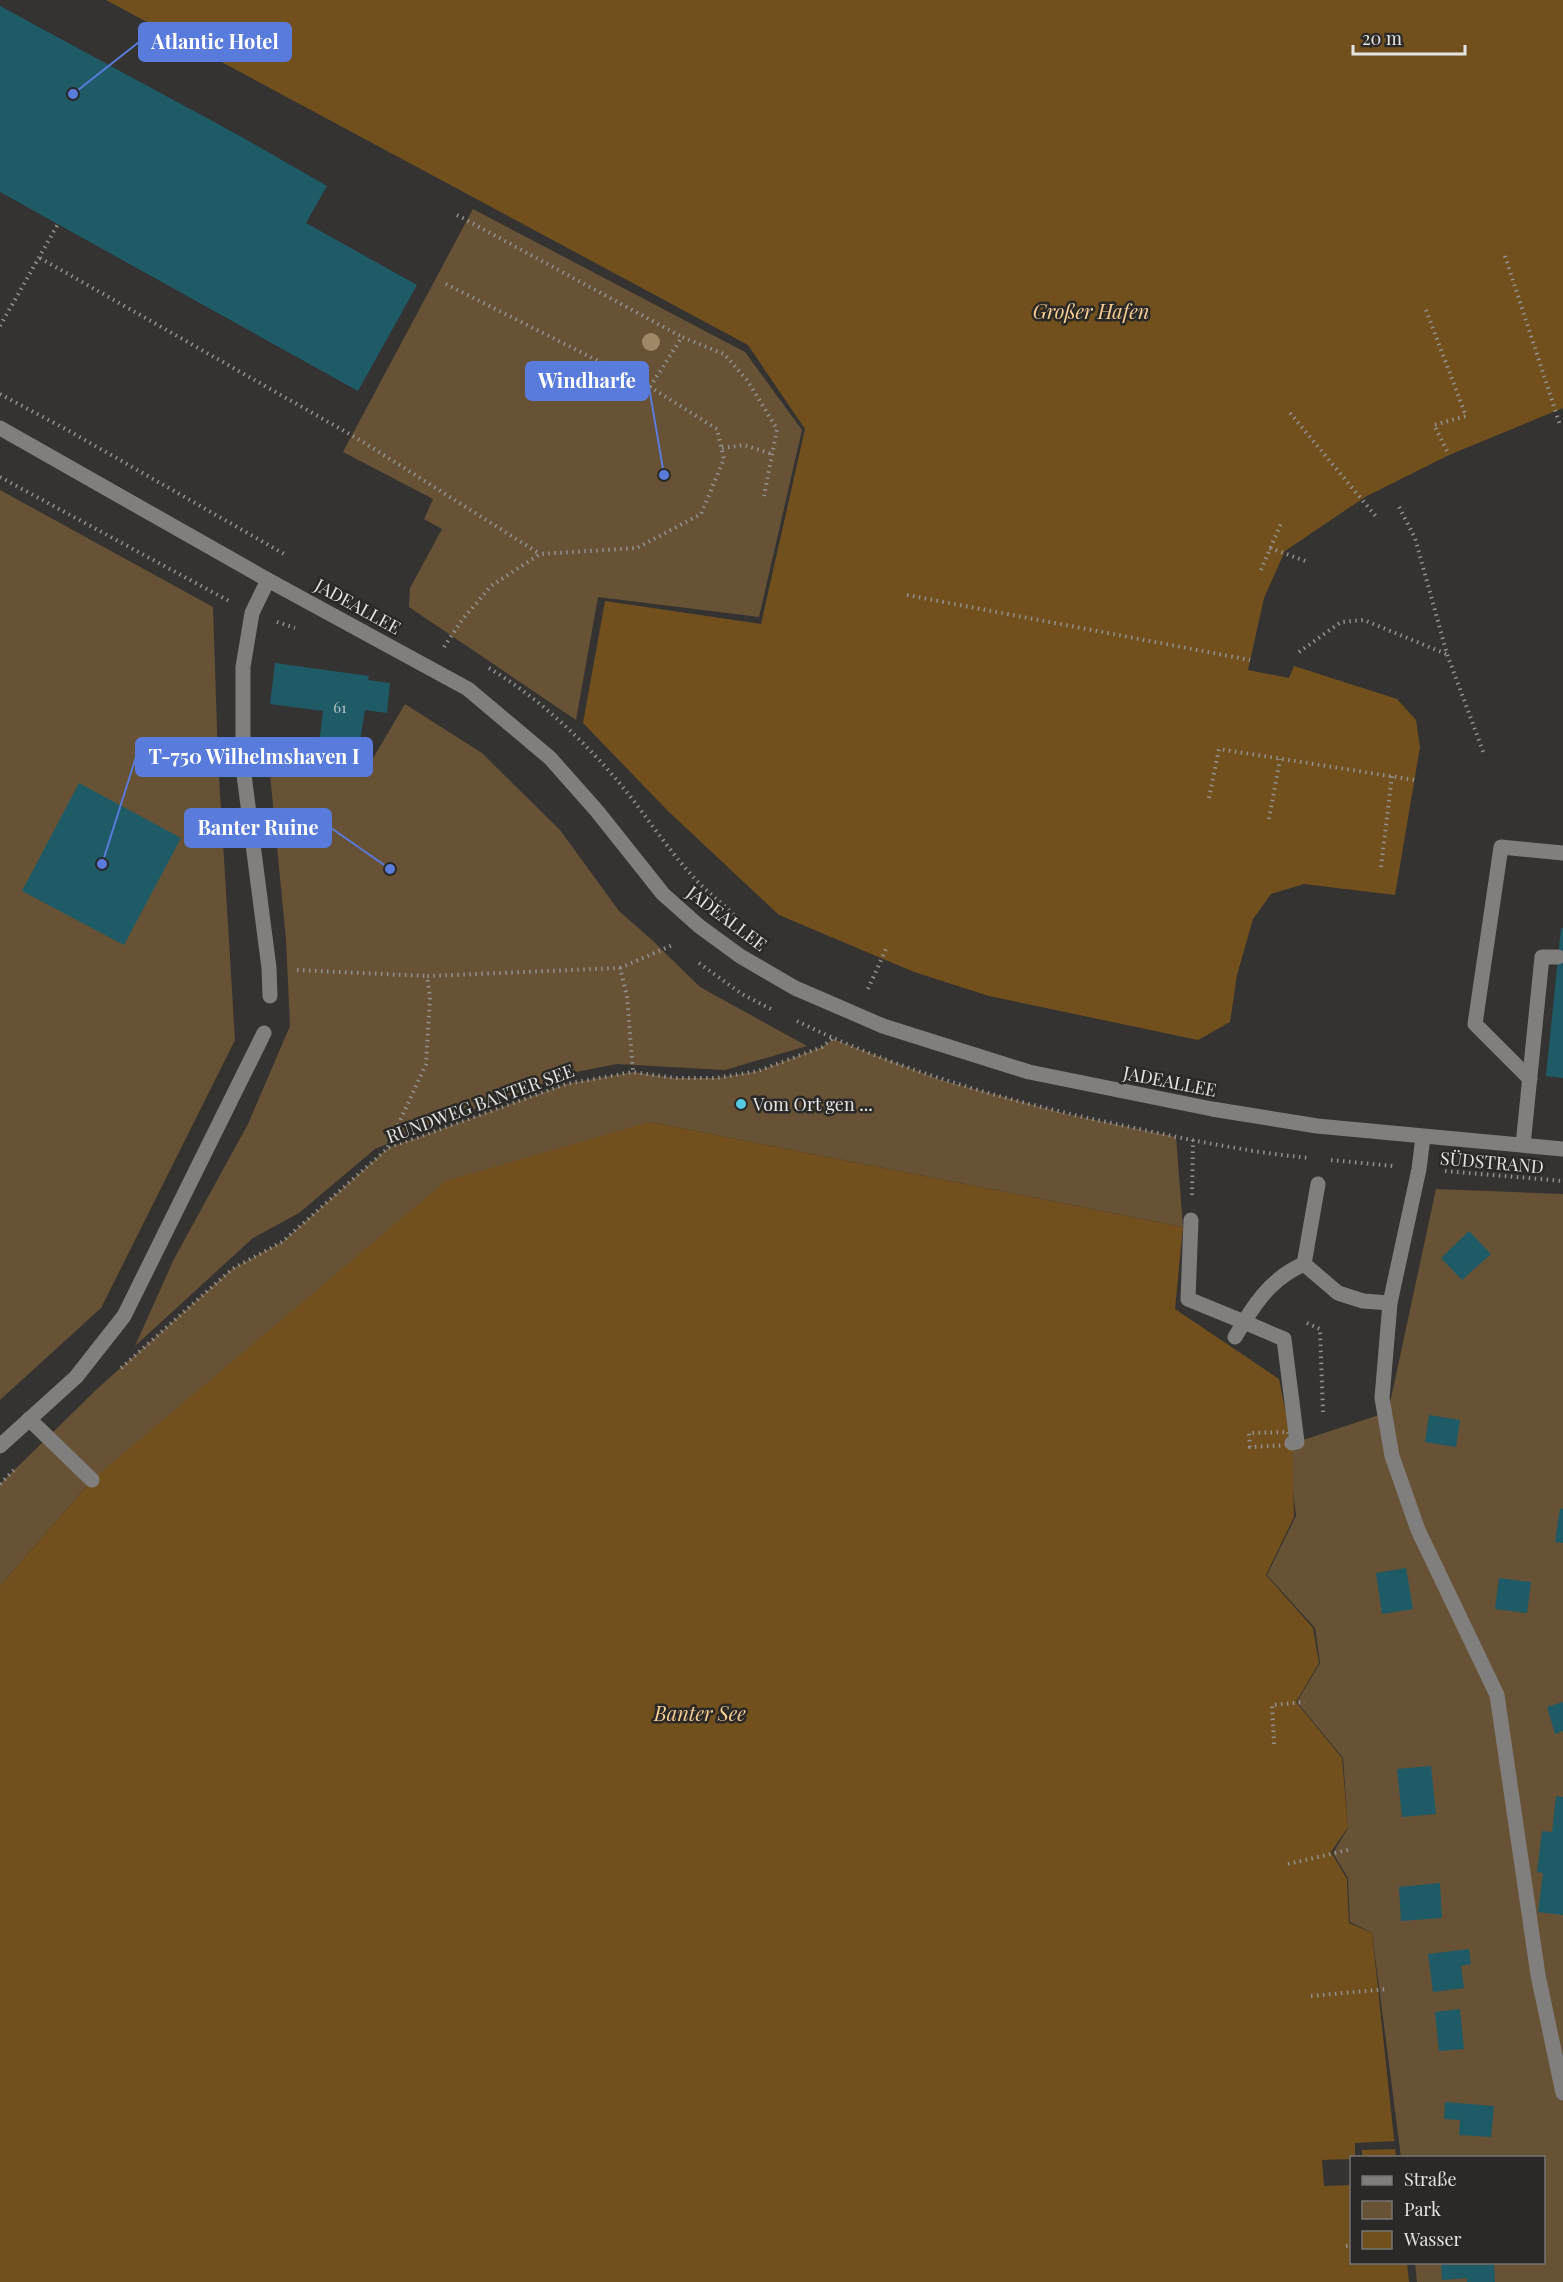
<svg xmlns="http://www.w3.org/2000/svg" width="1563" height="2282" font-family="'Playfair Display',serif">
<style>
.green{fill:#675235}
.water{fill:#72501e}
.pier{fill:#343331}
.building{fill:#1e5b67}
.lines{fill:none;stroke-linecap:round;stroke-linejoin:round}
.path{stroke:#92918f;stroke-width:4;stroke-dasharray:1.5 4.5;stroke-linecap:butt}
.minor{stroke:#807f7e;stroke-width:15}
.tree{fill:#9f8867}
.poi-dot{fill:#55cae0;stroke:#2a2927;stroke-width:2}
.labels{text-anchor:middle;dominant-baseline:central;stroke-width:5;stroke-linejoin:round;paint-order:stroke}
.number-label{font-size:15px;fill:#b3c2c4}
.street-label{font-size:18px;fill:#e5e4e3;stroke:#2a2927}
.poi-label{font-size:18px;fill:#e5e4e3;stroke:#2a2927;text-anchor:start}
.water-label{font-size:20px;font-style:italic;fill:#f7cd94;stroke:#2a2927}
.leader{fill:none;stroke:#597bdb;stroke-width:2}
.callout-dot{fill:#597bdb;stroke:#2a2927;stroke-width:2}
.callout{fill:#597bdb;stroke:#597bdb;stroke-width:2}
.callout-label{font-size:20px;text-anchor:middle;font-weight:bold;fill:#fff}
</style>
<rect width="100%" height="100%" fill="#343331"/>
<!-- green -->
<g class="green">
<path d="M473 209 745 352 802 430 759 617 598 597 576 720 409 607 410 588 442 529 424 519 433 499 343 452Z"/>
<path d="M0 490 213 607 218 760 235 1040 101 1308 0 1400Z"/>
<path d="M405 704 482 753 560 830 619 911 652 940 700 987 807 1046 725 1070 617 1064 571 1073 447 1119 375 1149 299 1213 253 1238 135 1346 174 1259 248 1124 290 1026 286 940 270 774 369 765Z"/>
<path d="M833 1039 941 1080 1067 1114 1176 1137 1183 1227 650 1122 92 1480 0 1586V1484L98 1388 232 1269 282 1242 388 1148 566 1084 633 1072 675 1078H717L758 1071 822 1047Z"/>
<path d="M1436 1189 1563 1194V2282H1417L1415 2263 1544 2262V2158L1401 2157 1372 1933 1350 1922 1348 1878 1333 1853 1348 1828 1343 1758 1297 1702 1320 1663 1315 1628 1267 1575 1296 1516 1288 1445 1388 1412Z"/>
</g>
<!-- water -->
<g class="water">
<path d="M106 0H1563V408L1449 455 1365 497 1285 551 1264 598 1248 670 1289 678 1294 666 1397 699 1416 720 1420 747 1395 895 1304 884 1271 894 1253 919 1237 975 1230 1022 1198 1040 989 996 914 972 779 915 668 811 583 723 605 601 761 624 805 429 748 345Z"/>
<path d="M650 1122 1183 1227 1175 1309 1279 1379 1292 1443 1294 1517 1266 1575 1313 1628 1319 1663 1296 1702 1342 1758 1348 1827 1331 1852 1347 1879 1349 1923 1372 1933 1396 2157 1352 2158V2262L1407 2263 1409 2282H0V1586L92 1480 446 1181Z"/>
</g>
<!-- pier -->
<g class="pier">
<path d="M1397 2141 1398 2149 1362 2150V2157H1355V2143Z"/>
<path d="M1351 2159V2185L1324 2186 1322 2160Z"/>
</g>
<!-- building -->
<g class="building">
<path d="M0 6 240 136 327 186 306 223 417 285 358 391 0 192Z"/>
<path d="M275 663 369 676 368 680 390 683 387 713 365 710 359 748 319 743 323 711 270 704Z"/>
<path d="M79 783 181 838 124 945 22 891Z"/>
<path d="M1561 928H1563V1078L1546 1076Z"/>
<path d="M1469 1231 1491 1254 1462 1280 1441 1258Z"/>
<path d="M1429 1415 1460 1420 1456 1447 1425 1442Z"/>
<path d="M1560 1508 1563 1509V1543L1555 1542Z"/>
<path d="M1406 1568 1413 1609 1382 1614 1376 1573Z"/>
<path d="M1499 1578 1531 1582 1527 1613 1495 1609Z"/>
<path d="M1563 1702V1731L1555 1734 1547 1707Z"/>
<path d="M1431 1766 1436 1814 1402 1817 1397 1769Z"/>
<path d="M1556 1796 1563 1797V1915L1538 1912 1543 1873 1537 1872 1542 1831 1552 1832Z"/>
<path d="M1440 1883 1442 1918 1401 1921 1399 1887Z"/>
<path d="M1469 1949 1471 1964 1461 1966 1464 1988 1433 1992 1428 1954Z"/>
<path d="M1460 2009 1464 2049 1439 2051 1435 2012Z"/>
<path d="M1445 2102 1494 2106 1491 2137 1459 2135 1460 2120 1444 2119Z"/>
<path d="M1441 2262H1494L1495 2282H1467V2278L1442 2280Z"/>
</g>
<g class="lines">
<!-- path -->
<g class="path">
<path d="M457 215 682 337"/>
<path d="M1505 256 1560 425"/>
<path d="M40 258 360 440 540 554"/>
<path d="M1426 310 1466 416 1434 425 1449 455"/>
<path d="M0 326 58 224"/>
<path d="M650 387 682 337 724 354 747 380 777 429 764 496"/>
<path d="M0 394 71 432 286 555"/>
<path d="M1290 413 1378 519"/>
<path d="M722 448 744 445 772 454"/>
<path d="M0 477 229 601"/>
<path d="M1399 507 1415 538 1447 654 1484 754"/>
<path d="M1270 548 1308 562"/>
<path d="M1261 570 1282 521"/>
<path d="M907 595 1250 660"/>
<path d="M277 622 295 628"/>
<path d="M444 647 462 620 491 586 540 554 637 548 701 514 724 459 717 429 650 387 444 283"/>
<path d="M1299 652 1341 622 1364 620 1446 654"/>
<path d="M489 668C537 697 580 737 616 779 645 813 668 851 699 883 711 895 724 905 736 917"/>
<path d="M1209 798 1219 749 1415 780"/>
<path d="M1269 819 1280 759"/>
<path d="M1381 867 1392 776"/>
<path d="M699 963 742 994 771 1009"/>
<path d="M620 968 675 944"/>
<path d="M297 970 427 976"/>
<path d="M868 989 886 949"/>
<path d="M797 1021C902 1073 1015 1103 1130 1127 1189 1140 1249 1152 1309 1158"/>
<path d="M388 1147 426 1064 430 997 427 976 620 968 627 996 633 1072"/>
<path d="M1331 1160 1393 1166"/>
<path d="M1445 1171 1563 1181"/>
<path d="M1192 1195 1193 1140"/>
<path d="M1307 1323 1320 1329 1323 1412"/>
<path d="M121 1368 232 1269 282 1242 388 1148 566 1084 633 1072 675 1078H717L758 1071 822 1047 834 1037"/>
<path d="M1288 1432 1292 1443 1289 1445 1250 1447 1249 1433Z"/>
<path d="M0 1484 14 1470"/>
<path d="M1274 1744 1272 1705 1305 1702"/>
<path d="M1288 1864 1352 1849"/>
<path d="M1311 1996 1387 1989"/>
<path d="M1346 2246 1352 2245"/>
</g>
<!-- minor -->
<g class="minor">
<path d="M0 428 268 580 468 689 550 758 597 811 663 894 699 926 740 956 795 988 883 1026 1029 1072 1212 1109 1317 1126 1563 1149"/>
<path d="M268 580 252 613 243 667V767L269 968 270 996"/>
<path d="M1530 1079 1475 1024 1501 847 1563 853"/>
<path d="M1423 1137 1419 1169 1390 1303 1382 1398 1392 1456 1418 1530 1497 1695 1538 1975 1563 2093"/>
<path d="M1523 1145 1542 957H1558"/>
<path d="M1318 1184 1304 1264 1338 1293 1363 1301 1390 1303"/>
<path d="M1191 1220 1188 1299 1244 1322C1260 1296 1276 1276 1304 1264"/>
<path d="M1235 1337 1244 1322 1284 1339 1297 1442 1292 1443"/>
<path d="M29 1419 92 1480"/>
<path d="M0 1446 76 1377 124 1316 264 1033"/>
</g>
</g>
<!-- trees -->
<circle class="tree" cx="651" cy="342" r="9"/>
<!-- markers -->
<circle class="poi-dot" cx="741" cy="1104" r="6"/>
<g class="labels">
<!-- number labels -->
<g class="number-label">
<text x="340" y="707">61</text>
</g>
<!-- street labels -->
<g class="street-label">
<text transform="translate(358 606) rotate(29)">JADEALLEE</text>
<text transform="translate(727 918) rotate(37)">JADEALLEE</text>
<text transform="translate(1170 1081) rotate(11)">JADEALLEE</text>
<text transform="translate(480 1103) rotate(-20)">RUNDWEG BANTER SEE</text>
<text transform="translate(1492 1162) rotate(5)">SÜDSTRAND</text>
</g>
<!-- poi labels -->
<g class="poi-label">
<text x="753" y="1104">Vom Ort gen ...</text>
</g>
<!-- water labels -->
<g class="water-label">
<text x="1091" y="310">Großer Hafen</text>
<text x="700" y="1712">Banter See</text>
</g>
</g>
<!-- callouts -->
<path class="leader" d="M73 94L139 42M664 475L648 381M102 864L136 757M390 869L331 828"/>
<g class="callout-dot">
<circle cx="73" cy="94" r="6"/>
<circle cx="664" cy="475" r="6"/>
<circle cx="102" cy="864" r="6"/>
<circle cx="390" cy="869" r="6"/>
</g>
<g class="callout">
<rect x="139" y="23" width="152" height="38" rx="6"/>
<rect x="526" y="362" width="122" height="38" rx="6"/>
<rect x="136" y="738" width="236" height="38" rx="6"/>
<rect x="185" y="809" width="146" height="38" rx="6"/>
</g>
<g class="callout-label">
<text x="215" y="49">Atlantic Hotel</text>
<text x="587" y="388">Windharfe</text>
<text x="254" y="764">T-750 Wilhelmshaven I</text>
<text x="258" y="835">Banter Ruine</text>
</g>
<!-- legend -->
<rect x="1350" y="2156" width="195" height="108" fill="#2a2927" stroke="#757472" stroke-width="1.5"/>
<rect x="1362" y="2176" width="30" height="9" fill="#807f7e" stroke="#757472" stroke-width="1.5"/>
<text x="1404" y="2186" font-size="18" fill="#e5e4e3">Straße</text>
<rect x="1362" y="2201" width="30" height="18" fill="#675235" stroke="#757472" stroke-width="1.5"/>
<text x="1404" y="2216" font-size="18" fill="#e5e4e3">Park</text>
<rect x="1362" y="2231" width="30" height="18" fill="#72501e" stroke="#757472" stroke-width="1.5"/>
<text x="1404" y="2246" font-size="18" fill="#e5e4e3">Wasser</text>
<!-- scale -->
<path d="M1353 45v9h112v-9" fill="none" stroke="#e5e4e3" stroke-width="3"/>
<text x="1362" y="45" font-size="18" fill="#e5e4e3" stroke="#2a2927" stroke-width="4.5" paint-order="stroke">20 m</text>
</svg>
